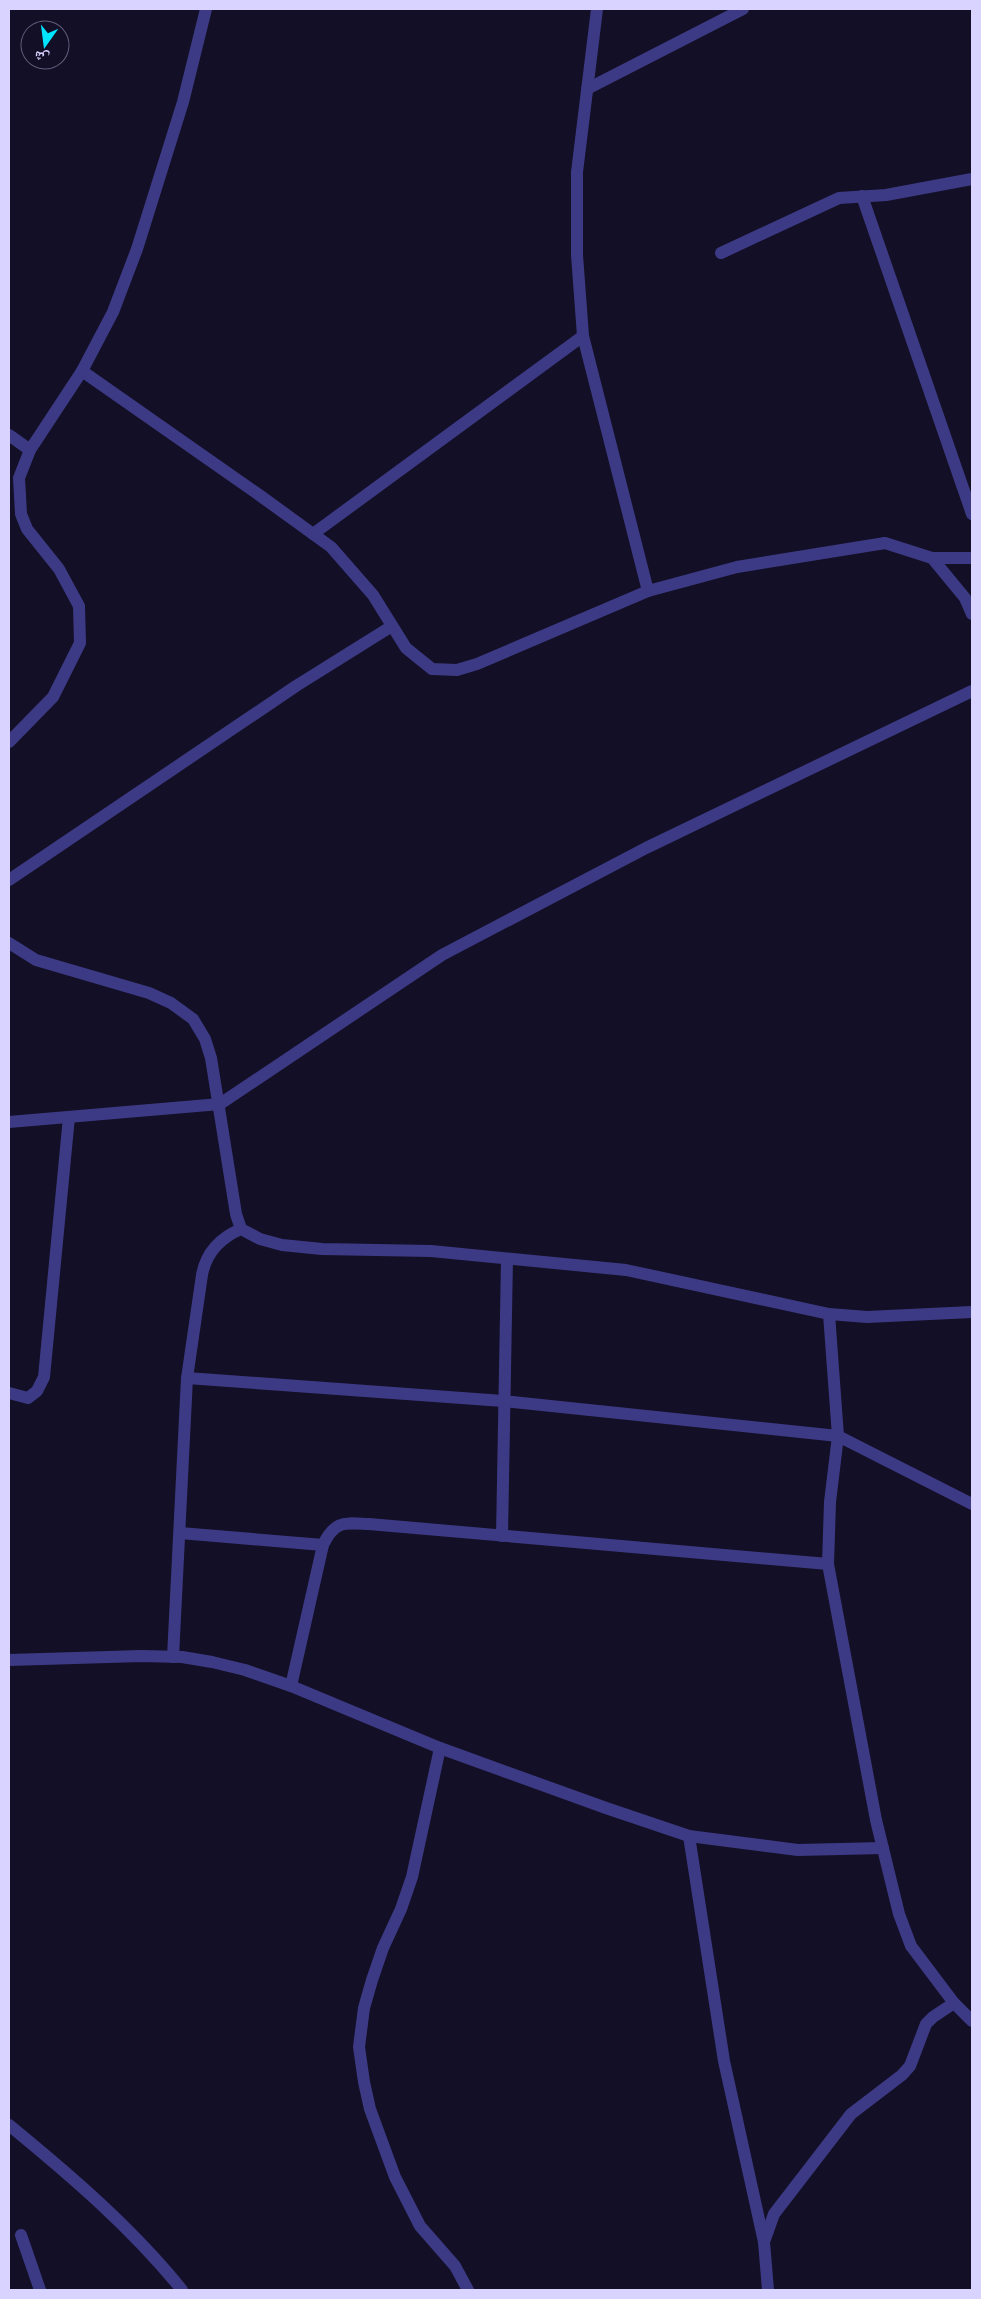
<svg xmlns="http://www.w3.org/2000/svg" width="981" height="2299" font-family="Overpass,'Noto Naskh Arabic',sans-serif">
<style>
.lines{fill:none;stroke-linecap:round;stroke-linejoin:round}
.minor{stroke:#3d3a85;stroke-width:12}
</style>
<rect width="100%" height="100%" fill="#130f26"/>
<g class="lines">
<!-- minor -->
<g class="minor">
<path d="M597 9 577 172V255L583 336 648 591"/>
<path d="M587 89 743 9"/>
<path d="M862 196 972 514"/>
<path d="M721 253 839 198 886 195 972 179"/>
<path d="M82 371 262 497 331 547 373 595 406 648 432 669 457 670 477 664 648 591 737 567 885 543 932 558 965 598 972 614"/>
<path d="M9 435 30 450"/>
<path d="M313 534 583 336"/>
<path d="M932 558H972"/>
<path d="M9 742 53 697 80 643 79 606 59 569 27 529 21 514 19 478 30 450 82 371 113 312 137 249 183 102 206 9"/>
<path d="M9 880 296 686 392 626"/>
<path d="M9 943 36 960 149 993 171 1003 193 1019 205 1039 211 1058 236 1214 241 1229 260 1239 282 1245 322 1249 431 1251 626 1270 829 1314 867 1317 972 1312"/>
<path d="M9 1122 220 1104 442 955 646 848 972 691"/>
<path d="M829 1314 838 1436 830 1502 828 1564 876 1820 899 1914 911 1946 954 2003 972 2021"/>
<path d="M187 1378 503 1401 838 1436 972 1504"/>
<path d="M9 1393 28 1398 37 1391 44 1377 69 1117"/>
<path d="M180 1533 323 1545"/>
<path d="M502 1536 507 1259"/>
<path d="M173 1657 187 1378 202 1275C206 1253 220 1238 241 1229"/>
<path d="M9 1660 141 1656 182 1657 212 1662 245 1670 291 1686 440 1748 606 1808 689 1836 798 1850 883 1848"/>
<path d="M291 1686 323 1545C335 1520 344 1523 369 1524L828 1564"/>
<path d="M440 1748 412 1877 401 1909 383 1948 372 1980 364 2008 359 2047 364 2082 370 2109 395 2177 420 2226 455 2266 468 2290"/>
<path d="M689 1836 724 2061 764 2242"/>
<path d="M9 2125C70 2175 132 2228 182 2290"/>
<path d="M21 2235 40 2290"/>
<path d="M768 2290 764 2242 774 2214 851 2114 902 2075 910 2066 926 2024 933 2017 954 2003"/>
</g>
</g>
<!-- border -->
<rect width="981" height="2299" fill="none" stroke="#d9d4ff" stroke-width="20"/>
<!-- north arrow -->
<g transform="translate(45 45) rotate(194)"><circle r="24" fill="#130f26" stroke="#625e7d"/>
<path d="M0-4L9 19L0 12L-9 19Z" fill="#00e5ff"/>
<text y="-8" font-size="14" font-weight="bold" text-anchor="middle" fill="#d9d4ff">ش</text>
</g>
</svg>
